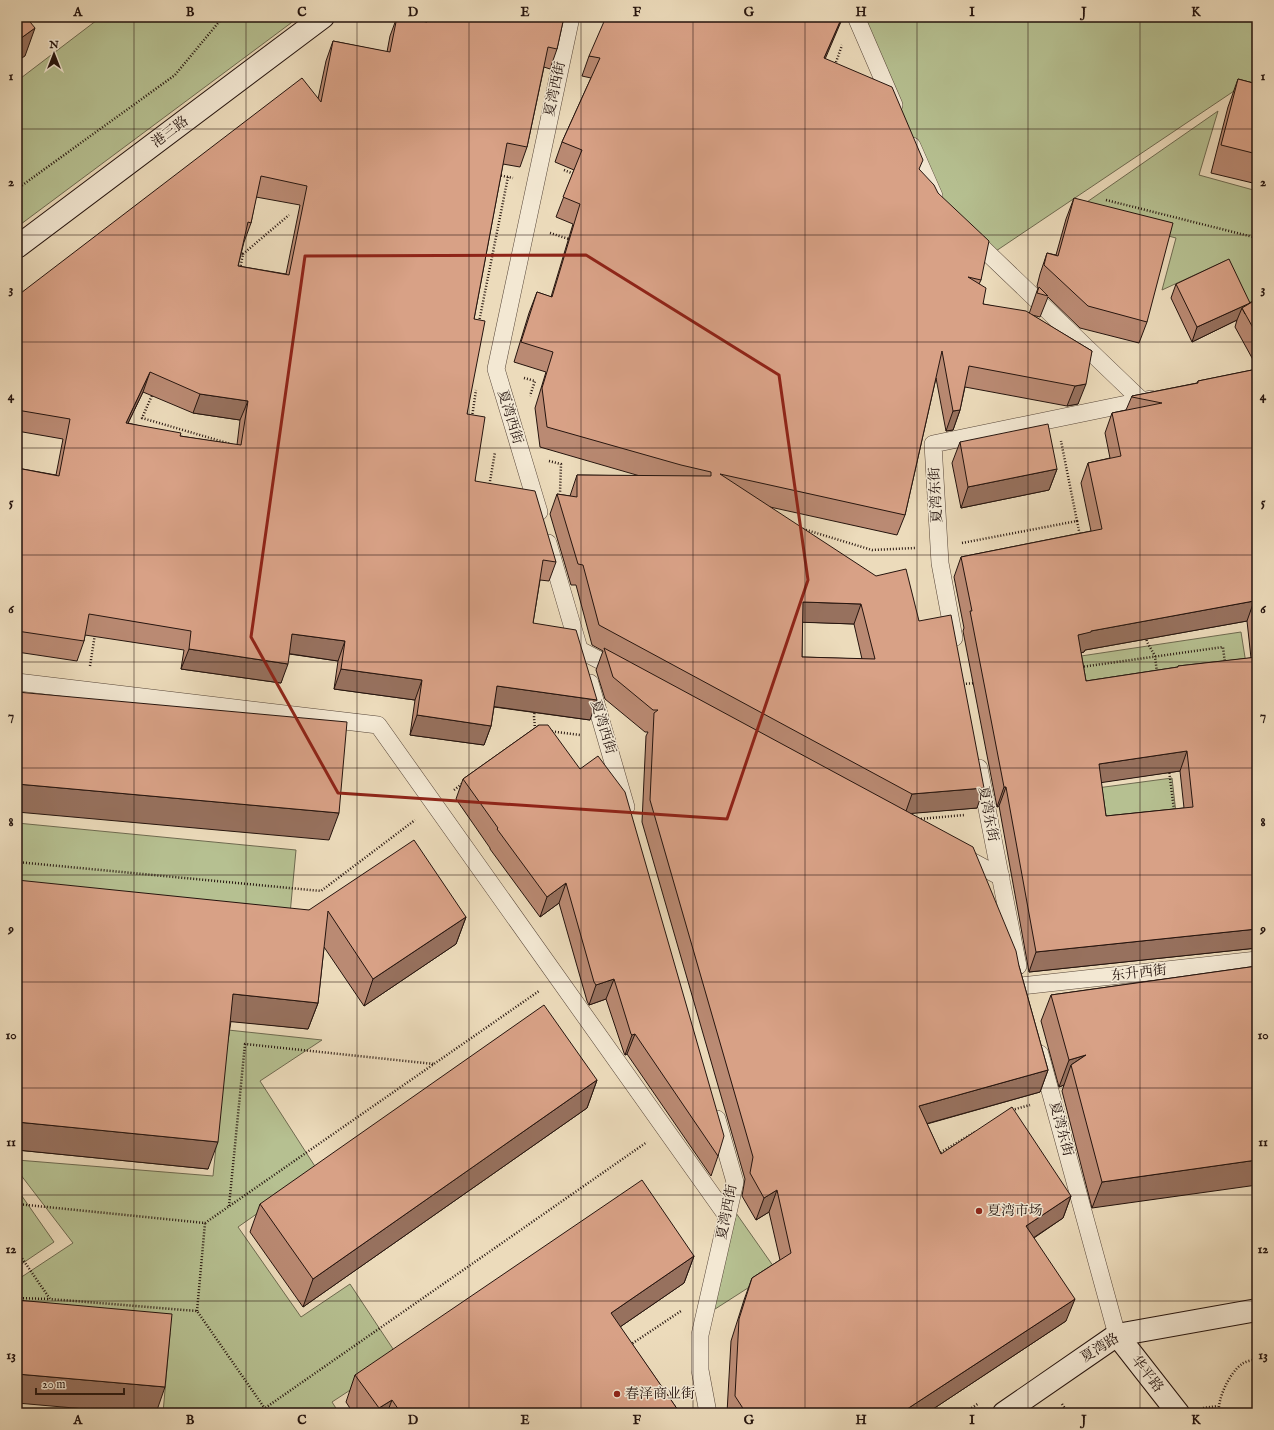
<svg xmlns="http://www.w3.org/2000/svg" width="1274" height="1430" font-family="'IM FELL English','Noto Serif SC',serif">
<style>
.green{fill:#b6c091;stroke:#6e6a50}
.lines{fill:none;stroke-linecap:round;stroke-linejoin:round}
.lane-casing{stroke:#574639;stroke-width:18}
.secondary-casing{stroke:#25140e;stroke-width:24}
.path{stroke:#25140e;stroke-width:2.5;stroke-dasharray:1 2;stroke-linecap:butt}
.lane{stroke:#f3e8d3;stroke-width:17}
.secondary{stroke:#f3e8d3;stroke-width:22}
.wall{fill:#ba8a73;stroke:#25140e;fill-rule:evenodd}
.shaded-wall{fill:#97715e;stroke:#25140e}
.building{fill:#d8a186;stroke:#25140e;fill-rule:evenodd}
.marked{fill:none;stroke:#8f2418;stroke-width:3;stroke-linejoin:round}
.grid{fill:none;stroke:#25140e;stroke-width:1;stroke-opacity:0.55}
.poi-dot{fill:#8f2418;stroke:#f3e8d3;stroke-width:1.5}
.labels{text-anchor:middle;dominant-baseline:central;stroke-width:3;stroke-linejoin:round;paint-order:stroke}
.street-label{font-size:14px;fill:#25140e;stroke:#f3e8d3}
.poi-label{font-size:14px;fill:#25140e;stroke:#f3e8d3;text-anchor:start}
.neatline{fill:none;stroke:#25140e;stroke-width:1.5}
.grid-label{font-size:13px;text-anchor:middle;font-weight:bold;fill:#25140e}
</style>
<rect width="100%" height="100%" fill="#ecdbbb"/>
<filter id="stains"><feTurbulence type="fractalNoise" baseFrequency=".005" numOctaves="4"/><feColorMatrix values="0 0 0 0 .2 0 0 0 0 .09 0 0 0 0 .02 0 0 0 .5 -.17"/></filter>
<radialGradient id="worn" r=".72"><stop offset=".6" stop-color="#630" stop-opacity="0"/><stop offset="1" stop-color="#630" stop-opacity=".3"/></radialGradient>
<!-- green -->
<g class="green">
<path d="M101 17H299L17 227V81Z"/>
<path d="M859 17H1257V94L1237 89 993 253 940 204Z"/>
<path d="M1218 111 1199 175 1257 191V303L1248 308 1225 261 1162 290 1176 238 1074 211Z"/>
<path d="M1241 632 1247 670 1086 693 1081 656Z"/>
<path d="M1172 778 1177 822 1102 832 1097 788Z"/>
<path d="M17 823 296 850 289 925 17 899Z"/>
<path d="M228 1030 322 1040 260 1081 318 1171 238 1227 301 1317 350 1284 399 1358 332 1402 339 1413H163L170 1333 17 1318V1280L73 1243 17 1170V1160L213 1176Z"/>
<path d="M17 1189 54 1242 17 1267Z"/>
<path d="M736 1213 776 1270 712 1311Z"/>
</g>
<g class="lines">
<defs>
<g id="lane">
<path d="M856 17 894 105"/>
<path d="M912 146 934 196"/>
<path d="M970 236 1142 401"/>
<path d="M539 512 496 369 571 17"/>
<path d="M548 543 580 652"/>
<path d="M954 638 940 563 933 444 1151 399"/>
<path d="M580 650 620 671"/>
<path d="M17 682 378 725 727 1216"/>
<path d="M590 683 626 807"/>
<path d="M979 768 1018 966"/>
<path d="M962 856 1001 877"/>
<path d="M1021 986 1257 960"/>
<path d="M1040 1054 1117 1335"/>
<path d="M708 1413 700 1370V1335L735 1182 717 1119"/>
</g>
<g id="secondary">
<path d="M17 247 323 17"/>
<path d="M1117 1335 1178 1413"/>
<path d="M1004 1413 1117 1335 1257 1310"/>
</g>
</defs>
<!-- lane casing -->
<use href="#lane" class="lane-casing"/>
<!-- secondary casing -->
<use href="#secondary" class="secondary-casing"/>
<!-- path -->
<g class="path">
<path d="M835 65 842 45"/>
<path d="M564 170 574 174"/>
<path d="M498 175 513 178"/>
<path d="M17 189 175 75 223 17"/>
<path d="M1106 200 1257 238"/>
<path d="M550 233 572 240"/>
<path d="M239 253 243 254 240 269"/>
<path d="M243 254 289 215"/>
<path d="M479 322 508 177"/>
<path d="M524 378 535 381 530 396"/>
<path d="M153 393 142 418 234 445"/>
<path d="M472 417 476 390"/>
<path d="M549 461 561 464 560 493"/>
<path d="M489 487 495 452"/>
<path d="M1077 521 1080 536"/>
<path d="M803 529 872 550 915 548"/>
<path d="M962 543 1077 521 1061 441"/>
<path d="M1146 637 1147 642 1155 656 1157 673"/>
<path d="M90 666 95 634"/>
<path d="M1081 667 1223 647 1225 664"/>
<path d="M963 684 975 683"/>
<path d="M535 729 534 717 535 709"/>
<path d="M549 731 580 735"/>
<path d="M1169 770 1174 810"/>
<path d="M454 790 463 783"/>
<path d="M918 819 965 815"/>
<path d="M17 862 321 891 415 820"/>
<path d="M1012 1110 1030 1105"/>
<path d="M938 1154 975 1132"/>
<path d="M17 1204 205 1223 539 991"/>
<path d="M229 1206 245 1044 434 1064"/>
<path d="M17 1251 50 1299 197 1311 268 1413"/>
<path d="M17 1298 50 1299"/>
<path d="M197 1311 205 1223"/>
<path d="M630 1345 681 1311"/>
<path d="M1062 1404 1068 1413"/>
<path d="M1203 1408 1218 1406"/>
<path d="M258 1413 647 1142"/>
<path d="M964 1413 979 1403"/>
<path d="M1219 1413C1217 1399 1230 1372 1242 1364 1246 1361 1253 1360 1257 1359"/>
</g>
<!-- lane -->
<use href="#lane" class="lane"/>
<!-- secondary -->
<use href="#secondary" class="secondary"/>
</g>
<!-- wall -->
<g class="wall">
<path d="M397 17 424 22 426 17H564L557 49 550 69 544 67 527 147 520 167 503 164 474 319 467 414 475 481 556 562 549 581 540 580 533 623 590 720 494 707 491 726 484 745 410 735 415 700 334 689 338 661 289 654 281 683 181 669 184 650 85 635 84 641 77 661 17 652V468L56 475 63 439 17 431V296L318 99 326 61 333 41 387 52 390 36ZM256 197 300 205 286 274 238 266 244 242 251 223ZM143 392 193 413 240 420 237 445 180 436 128 423Z"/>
<path d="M589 56 825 58 919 170 981 280 979 284 983 304 1029 314 1038 288 1037 286 1040 274 1047 253 1056 255 1066 219 1074 198 1147 322 1139 343 1080 328 1048 297 1040 317 1032 315 1092 351 1078 404 1067 406 965 387 960 410 953 430 946 431 936 378 905 515 897 535 770 507 919 621 977 808 911 813 1019 966 1048 1070 1040 1092 927 1124 941 1154 1071 1196 1063 1218 1034 1238 1066 1321 927 1413H727L731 1341 744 1300 752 1278 780 1260 769 1212 756 1220 742 1196 745 1179 642 822 646 736 648 732H645L605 699 596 670 603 651 592 645 576 585H571L550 514 557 494 570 496 577 475 640 476 540 447 535 408 546 372 514 362 529 313 537 292 551 297 573 224 556 217 574 170 555 162 562 142 591 78 582 76ZM802 622 854 624 862 659 802 657Z"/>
<path d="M1238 79 1257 84V184L1211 173 1228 107Z"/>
<path d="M1176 284 1250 303H1249L1257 299V367L1235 327 1237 320 1192 342 1171 298Z"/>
<path d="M1257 369V948L1029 972 999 806 997 807 963 631 964 628 954 577 961 557 1091 531 1081 483 1088 463 1110 458 1105 433 1112 413 1126 410 1132 396 1197 383 1198 381ZM1247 621 1251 658 1178 666V667L1086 681 1081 653 1084 652 1085 650ZM1180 771 1184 808 1106 816 1101 782Z"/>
<path d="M960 442 1057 469 1049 490 961 508 952 463Z"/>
<path d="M539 725 718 1156 711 1176 627 1054 625 1055 624 1053 606 999 589 1005 587 1001 559 903 540 917 490 849V848L456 799 463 779Z"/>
<path d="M309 910 466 917 456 944 364 1006 324 947 318 1003 308 1029 231 1021 208 1169 17 1150Z"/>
<path d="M1257 966 1092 1208 1062 1091 1064 1085 1059 1087 1041 1021 1051 995Z"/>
<path d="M597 1080 587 1108 303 1307 250 1232 260 1204Z"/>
<path d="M694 1256 684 1283 620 1327 680 1413H353L346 1402 355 1375Z"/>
</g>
<!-- shaded-wall -->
<g class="shaded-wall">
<path d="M842 17H843L817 78 824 58Z"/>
<path d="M35 28 25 56 17 61V41Z"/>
<path d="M1250 303 1245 314 1242 308 1237 320 1192 342 1197 327Z"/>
<path d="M150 372 143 392 119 442 126 423Z"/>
<path d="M1086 384 1078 404 1067 406 1075 386Z"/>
<path d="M200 394 248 401 240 420 193 413Z"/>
<path d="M960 410 953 430 946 431 953 411Z"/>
<path d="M1057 469 1049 490 961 508 968 487Z"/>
<path d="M1254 601 1247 621 1085 650 1084 652 1071 655 1078 635 1091 631Z"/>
<path d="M803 602 861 604 854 624 795 622Z"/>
<path d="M292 634 345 641 338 661 285 653Z"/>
<path d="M189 649 288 664 281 683 181 669Z"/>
<path d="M341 669 422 680 415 700 334 689Z"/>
<path d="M497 686 597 700 590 720 490 706Z"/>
<path d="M417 715 491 726 484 745 410 735Z"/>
<path d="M1187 751 1180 771 1092 784 1099 764Z"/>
<path d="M17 784 339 813 329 840 17 812Z"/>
<path d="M1004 787H1006L999 806 997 807Z"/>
<path d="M984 788 977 808 905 814 912 794Z"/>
<path d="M566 883 559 903 540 917 547 897Z"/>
<path d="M466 917 456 944 364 1006 373 979Z"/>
<path d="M1257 929V948L1029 972 1036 952Z"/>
<path d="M614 979 606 999 589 1005 596 985Z"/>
<path d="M233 994 318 1003 308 1029 224 1021Z"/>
<path d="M635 1034 627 1054 625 1055 632 1035Z"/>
<path d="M1086 1055 1071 1065 1064 1085 1059 1087 1069 1060Z"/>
<path d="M1048 1070 1040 1092 911 1128 919 1106Z"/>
<path d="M597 1080 587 1108 303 1307 313 1279Z"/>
<path d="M17 1122 218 1142 208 1169 17 1150Z"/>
<path d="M1257 1160V1185L1092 1208 1102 1182Z"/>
<path d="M777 1190 769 1212 756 1220 764 1198Z"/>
<path d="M1071 1196 1063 1218 1018 1248 1026 1226Z"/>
<path d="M694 1256 684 1283 601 1340 611 1313Z"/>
<path d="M1075 1299 1066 1321 927 1413H901Z"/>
<path d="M17 1374 165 1387 156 1413H131L17 1403Z"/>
<path d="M392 1400 387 1413H377L379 1408Z"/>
</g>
<!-- building -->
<g class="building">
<path d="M17 17H26L35 28 17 41Z"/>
<path d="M397 17 427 22 428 17H564L557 49 548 47 527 147 507 143 474 319 485 321 467 414 485 417 475 481 535 491 556 562 543 560 533 623 576 630 597 700 497 686 491 726 417 715 422 680 341 669 345 641 292 634 288 664 189 649 191 631 89 614 84 641 17 631V468L59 476 70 419 17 410V411V296L302 78 321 102 333 41 390 52ZM261 176 307 186 289 275 238 266 248 222 251 223ZM150 372 200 394 248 401 241 445 180 436 181 433 126 423Z"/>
<path d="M606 17H842L824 58 892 87 923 160 919 169 934 185 938 193 989 241 981 280 968 277 986 288 983 304 1026 311 1092 351 1086 384 1075 386 969 366 960 410 953 411 942 351 905 515 720 474 876 576 906 569 919 621 951 615 984 788 912 794 599 625 583 565 578 564 557 494 577 497V475L711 476V472L681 465 547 427 542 388 553 352 521 342 537 292 552 297 580 204 563 197 582 150 562 142 600 58 589 56ZM803 602 861 604 875 659 802 657Z"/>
<path d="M1238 79 1257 84V154L1221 145Z"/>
<path d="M1074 198 1173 223 1147 322 1088 306 1044 265 1047 253 1058 256Z"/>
<path d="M1229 259 1250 303 1197 327 1176 284Z"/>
<path d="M1039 287 1048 296 1037 293Z"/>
<path d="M1257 299V335L1242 308Z"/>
<path d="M1257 369V626L1254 601 1091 631V632L1078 635 1086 681 1178 667V666L1257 657V929L1036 952 1006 787H1004L970 611H972L961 557 1102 529 1088 463 1121 456 1112 413 1162 403 1132 397V396L1198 383V381ZM1187 751 1193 807 1106 816 1099 764Z"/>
<path d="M1048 424 1057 469 968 487 960 442Z"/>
<path d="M604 648 973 847 1016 951 1019 966 1048 1070 919 1106 941 1154 1012 1107 1071 1196 1026 1226 1075 1299 901 1413H746L735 1396 739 1319 752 1278 791 1253 777 1190 764 1198 750 1173 753 1157 650 800 654 713 658 710H653L613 677Z"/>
<path d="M17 692 347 722 339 813 17 784Z"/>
<path d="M539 725H548L580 769 598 756 625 792 724 1136 718 1156 635 1034 632 1035 631 1034 614 979 596 985 594 982 566 883 547 897 497 829 498 828 463 779Z"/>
<path d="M414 840 466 917 373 979 328 911 318 1003 233 994 218 1142 17 1122V880L309 910Z"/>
<path d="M1257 966V1160L1102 1182 1071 1065 1086 1055 1069 1060 1051 995Z"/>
<path d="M544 1005 597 1080 313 1279 260 1204Z"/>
<path d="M642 1180 694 1256 611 1313 680 1413H401L392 1400 379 1408 355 1375Z"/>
<path d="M17 1300 172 1314 165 1387 17 1374Z"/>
</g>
<!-- marked area -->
<path class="marked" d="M586 255 779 375 808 580 727 819 338 793 251 637 305 256Z"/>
<!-- grid -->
<path class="grid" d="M134 17V1413M246 17V1413M357 17V1413M469 17V1413M581 17V1413M693 17V1413M805 17V1413M917 17V1413M1028 17V1413M1140 17V1413M17 129H1257M17 235H1257M17 342H1257M17 448H1257M17 555H1257M17 662H1257M17 768H1257M17 875H1257M17 982H1257M17 1088H1257M17 1195H1257M17 1301H1257"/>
<!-- markers -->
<g class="poi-dot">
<circle cx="979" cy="1211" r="4"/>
<circle cx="617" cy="1394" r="4"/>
</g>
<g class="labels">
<!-- street labels -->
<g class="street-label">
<text transform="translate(555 89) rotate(-78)">夏湾西街</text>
<text transform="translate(170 132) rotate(-37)">港三路</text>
<text transform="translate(510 417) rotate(73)">夏湾西街</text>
<text transform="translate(936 495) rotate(-93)">夏湾东街</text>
<text transform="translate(603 727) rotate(73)">夏湾西街</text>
<text transform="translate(988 814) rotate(79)">夏湾东街</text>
<text transform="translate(1139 973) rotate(-6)">东升西街</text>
<text transform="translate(1061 1129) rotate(75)">夏湾东街</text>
<text transform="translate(727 1212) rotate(-79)">夏湾西街</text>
<text transform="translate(1100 1348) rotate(-32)">夏湾路</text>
<text transform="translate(1147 1374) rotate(52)">华平路</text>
</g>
<!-- poi labels -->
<g class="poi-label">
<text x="987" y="1211">夏湾市场</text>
<text x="625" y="1394">春泽商业街</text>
</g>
</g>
<!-- margin -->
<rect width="1274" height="1430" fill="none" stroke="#ecdbbb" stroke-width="44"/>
<!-- north arrow -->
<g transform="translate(54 54)" stroke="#f3e8d3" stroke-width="3" paint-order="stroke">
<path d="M0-3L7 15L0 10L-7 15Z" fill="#25140e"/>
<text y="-6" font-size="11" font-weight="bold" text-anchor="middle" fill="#25140e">N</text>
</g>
<!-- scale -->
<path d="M36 1388v6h88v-6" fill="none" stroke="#25140e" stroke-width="2"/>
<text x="42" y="1388" font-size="12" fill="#25140e" stroke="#f3e8d3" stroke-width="3" paint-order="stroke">20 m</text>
<rect x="22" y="22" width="1230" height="1386" class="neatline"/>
<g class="grid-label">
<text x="78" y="16">A</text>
<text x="190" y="16">B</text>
<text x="302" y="16">C</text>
<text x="413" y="16">D</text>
<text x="525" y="16">E</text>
<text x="637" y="16">F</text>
<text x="749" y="16">G</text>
<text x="861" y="16">H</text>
<text x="972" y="16">I</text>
<text x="1084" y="16">J</text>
<text x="1196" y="16">K</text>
<text x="11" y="80">1</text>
<text x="1263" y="80">1</text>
<text x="11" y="186">2</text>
<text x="1263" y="186">2</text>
<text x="11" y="293">3</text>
<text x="1263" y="293">3</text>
<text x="11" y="400">4</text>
<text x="1263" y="400">4</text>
<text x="11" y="506">5</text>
<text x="1263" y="506">5</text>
<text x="11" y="613">6</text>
<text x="1263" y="613">6</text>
<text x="11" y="720">7</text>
<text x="1263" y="720">7</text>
<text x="11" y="826">8</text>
<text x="1263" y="826">8</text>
<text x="11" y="933">9</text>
<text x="1263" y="933">9</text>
<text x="11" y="1039">10</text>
<text x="1263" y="1039">10</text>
<text x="11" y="1146">11</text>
<text x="1263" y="1146">11</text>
<text x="11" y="1253">12</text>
<text x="1263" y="1253">12</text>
<text x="11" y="1359">13</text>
<text x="1263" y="1359">13</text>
<text x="78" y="1424">A</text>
<text x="190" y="1424">B</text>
<text x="302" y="1424">C</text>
<text x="413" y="1424">D</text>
<text x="525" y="1424">E</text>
<text x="637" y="1424">F</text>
<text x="749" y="1424">G</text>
<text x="861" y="1424">H</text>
<text x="972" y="1424">I</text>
<text x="1084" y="1424">J</text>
<text x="1196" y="1424">K</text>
</g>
<rect width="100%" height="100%" filter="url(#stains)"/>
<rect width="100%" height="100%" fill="url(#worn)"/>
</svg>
